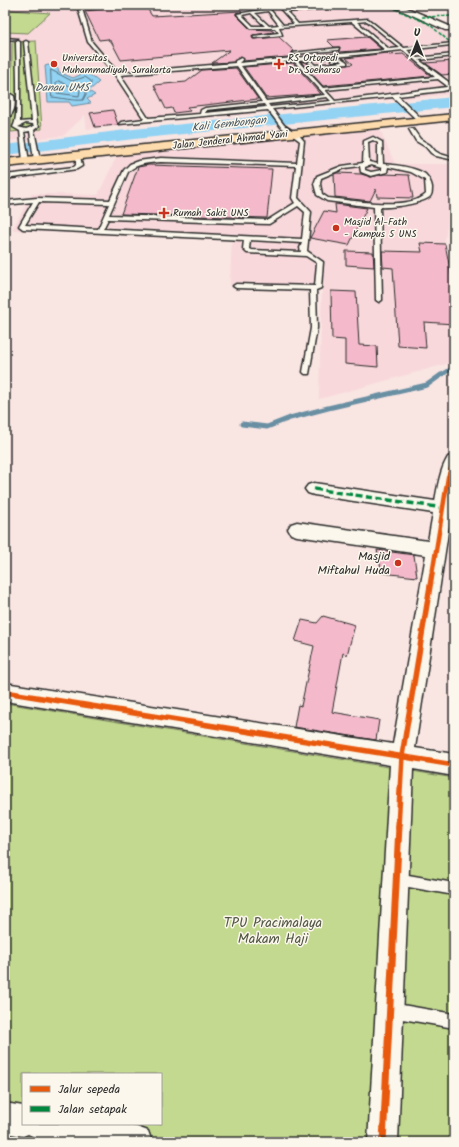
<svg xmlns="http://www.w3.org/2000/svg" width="459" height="1147" font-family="Kalam,sans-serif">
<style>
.built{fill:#f8d8db}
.green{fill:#c2d98f;stroke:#76825d;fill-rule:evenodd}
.water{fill:#92d2f3;stroke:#698fa3}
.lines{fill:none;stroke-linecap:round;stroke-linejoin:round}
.shore{stroke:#546e7b;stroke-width:1}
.stream-far1{stroke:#698fa3;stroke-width:4}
.stream{stroke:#698fa3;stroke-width:5}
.river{fill:#92d2f3;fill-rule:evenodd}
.building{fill:#f4bacb;stroke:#2b2b2b}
.lane-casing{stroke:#2b2b2b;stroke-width:3}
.street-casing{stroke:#2b2b2b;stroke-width:3}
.highway-casing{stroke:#2b2b2b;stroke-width:3}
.lane{fill:#fbf7ec;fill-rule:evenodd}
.street{fill:#fbf7ec;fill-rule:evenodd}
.highway{fill:#fedbac;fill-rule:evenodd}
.quiet-far1{stroke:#00873e;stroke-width:1.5;stroke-dasharray:3.5 1.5;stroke-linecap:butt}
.quiet{stroke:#00873e;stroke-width:3.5;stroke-dasharray:7 3.5;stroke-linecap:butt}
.cycleway-far2-casing{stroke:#fbf7ec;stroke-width:6}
.cycleway-far1-casing{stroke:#fbf7ec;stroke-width:8}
.cycleway-casing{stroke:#fbf7ec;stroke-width:10}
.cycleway-far2{stroke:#e8590c;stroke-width:4.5}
.cycleway-far1{stroke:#e8590c;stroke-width:5.5}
.cycleway{stroke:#e8590c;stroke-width:7}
.poi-dot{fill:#c8321e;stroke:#fbf7ec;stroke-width:1.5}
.labels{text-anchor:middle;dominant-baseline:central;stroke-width:3;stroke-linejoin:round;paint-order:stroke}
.far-poi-label{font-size:10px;fill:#2b2b2b;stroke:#fbf7ec;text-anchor:start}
.far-street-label{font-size:10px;fill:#2b2b2b;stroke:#fbf7ec}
.far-water-label{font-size:11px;font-style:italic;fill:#45555d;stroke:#fbf7ec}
.poi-label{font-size:12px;fill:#2b2b2b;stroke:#fbf7ec;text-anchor:end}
.near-park-label{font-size:14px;fill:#515644;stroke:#fbf7ec}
</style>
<rect width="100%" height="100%" fill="#f9e5e2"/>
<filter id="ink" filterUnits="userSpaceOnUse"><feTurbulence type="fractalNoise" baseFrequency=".025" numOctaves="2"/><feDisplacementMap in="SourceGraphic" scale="8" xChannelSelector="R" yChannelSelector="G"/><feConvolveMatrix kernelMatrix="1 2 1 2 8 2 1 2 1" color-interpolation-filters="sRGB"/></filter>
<g filter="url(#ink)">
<!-- built -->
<g class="built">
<path d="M5 5H391L454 32V94L87 129 85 115 63 136 5 141Z"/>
<path d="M378 125 395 164H454V195L448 219 443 251 453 362 319 399 322 290 230 285 232 240 12 230 32 194 98 195 117 156Z"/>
</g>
<!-- green -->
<g class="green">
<path d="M11 10 50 13 28 33 5 32V14Z"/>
<path d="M36 41 42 129 11 132 12 42Z"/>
<path d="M5 703 454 778V1142H5ZM23 1074H161V1124H23Z"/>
</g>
<!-- water -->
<path class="water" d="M48 65 58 68 59 72 73 78 86 72 99 82 89 91 95 95 87 99 91 103 72 106 69 102H48L45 66Z"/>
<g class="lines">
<!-- shore -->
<g class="shore">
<path d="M51 70 72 81 85 77 91 81V84L86 89V94L83 100C73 101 63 98 52 97Z"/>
<path d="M59 81 72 87 81 85 79 96 57 93 56 83Z"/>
</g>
<!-- stream-far1 -->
<path class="stream-far1" d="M440 376 454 367"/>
<!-- stream -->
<path class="stream" d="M242 424 267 427 290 418 328 408 427 385 441 375"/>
<!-- river -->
<path class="river" d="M454 97V107L134 139 5 155V145L134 129Z"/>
</g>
<!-- building -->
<g class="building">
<path d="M100 5H145L152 16 241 11 242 12 236 13V15L250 29 271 30 274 32 253 35 252 37 253 39 279 37 294 51 292 52V54L299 56 243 61 244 59 240 57 234 62 212 63 230 50 121 60 111 41H109L108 39 99 40 85 11 102 9Z"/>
<path d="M367 37 381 49 340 52 339 51 340 47H334L327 40Z"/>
<path d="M387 53 389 55 403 54 431 76 323 86 301 62H305L314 68 347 65 353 64 346 58Z"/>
<path d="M454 61V74L442 75 425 63Z"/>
<path d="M293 63 321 94 266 98 244 67Z"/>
<path d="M236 68 258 99 187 107 190 111 174 113 172 108 166 109 154 85 186 82 202 70Z"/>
<path d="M113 110 118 125 95 127 90 113Z"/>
<path d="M149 165 272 169 267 218 121 214 138 167Z"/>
<path d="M337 173 361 174 371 177 384 174 409 175 413 198 377 197 376 189 370 201 335 197 334 174Z"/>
<path d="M335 204 367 208 349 245 310 238 324 211 336 213Z"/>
<path d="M420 243 445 244 454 289V324L424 322 426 348 398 346 393 268 383 267 382 251 422 252Z"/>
<path d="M346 251 373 252 374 267 346 265Z"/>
<path d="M331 291 356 292 359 345 377 346 378 367 345 364V340L332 339Z"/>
<path d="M377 550 414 555 417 577 382 573Z"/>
<path d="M323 616 355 625 347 655 343 653 332 712 379 720 376 740 294 727 298 705 301 706 314 646 295 641 302 620 317 623Z"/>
</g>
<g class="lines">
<defs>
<g id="lane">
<path d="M77 5H81L92 42 118 73 235 63V61L241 58 243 59 239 63 385 50 352 22 279 27 282 35 254 38 253 36 279 33 275 28H251L237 14 267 9 265 7 267 6 283 25 294 24 277 5H281L285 10 364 5 287 12 298 24 368 19 404 48 454 43V46L451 45 407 50 417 58 454 54V56L419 60 450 83 451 89 442 91 398 96 422 119V121H418L393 97 272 109 284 125 299 135 304 141 298 198 311 212 307 251 323 262 321 288 316 290 317 328 309 374H305L303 372 311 328 310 290 236 288 233 286 236 284 315 286 317 263 306 256 247 253 243 249 244 240 23 229 19 226 33 202 5 205V201L37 198 110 200 124 170 130 164 138 161 161 158 297 163 300 141 281 127 268 110 119 124 121 122 144 119 115 75 88 42ZM268 11 279 25 269 26 255 13ZM251 13 265 26H253L242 15ZM367 21 400 48 389 49 357 22ZM403 50 435 77 323 88 298 61ZM294 61 325 95 266 101 241 66ZM237 66 262 102 205 108 201 110 200 114 148 118 120 75ZM438 79 446 85 447 87 335 101 325 90ZM327 97 331 101 270 107 268 104ZM264 104 266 107 205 113 206 110ZM161 162 296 166 292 198 295 203 268 220 109 215 128 172C137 163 149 163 161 162ZM39 202 109 204 98 229 25 225ZM298 206 305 212 302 239 103 229 108 219 269 224ZM250 240 302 243 300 248 301 252 251 250 249 249Z"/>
<path d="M5 38 18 39 5 40Z"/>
<path d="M18 41 20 42V122L32 121 24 42 26 41 28 42 37 123 39 126 34 130 40 160 37 162 34 160 30 131 24 132 29 161 26 163 23 161 20 131 13 127C20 118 16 57 16 42ZM26 123 33 124 34 126 26 129 18 127Z"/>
<path d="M339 48 338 50 295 54 293 53Z"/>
<path d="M341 58 347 62V64L314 67 308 62 311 61 315 65 342 62 340 60 333 61 331 60Z"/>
<path d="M5 91 14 96C16 106 14 115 5 120 5 116 7 115 9 111 11 107 10 102 10 98L5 94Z"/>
<path d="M409 129H413L420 139 430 145 435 151 440 154 454 158V160L436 156 431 153 426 147 416 141Z"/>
<path d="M373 137 382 142 383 164C397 165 414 167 425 174 429 178 431 182 432 187 432 192 432 196 428 198 418 204 392 208 380 207L382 300 379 302 376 300 374 207 327 201 317 195 314 184 317 176 342 166 363 163 364 141ZM373 140 378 143V164L369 162 368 142ZM371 165 382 168V170L371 172 365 170V167ZM360 166 361 172 371 176 387 172 388 167 411 172 425 180 426 194C409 211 351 200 328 198L322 194 320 184 321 178 345 168Z"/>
<path d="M76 155 80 156 82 166 77 169 5 179V175L74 167 76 165Z"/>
<path d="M397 873 454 883V895L397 885 393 883 391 879 393 875Z"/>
<path d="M391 1003 454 1014V1028L391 1017 386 1015 384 1010 386 1005Z"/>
</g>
<g id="street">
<path d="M390 5H400L449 26H454V30H445Z"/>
<path d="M454 455V493L415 748 454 754V776L413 769 398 1142H368L390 765 5 701V683L393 744 426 555 297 536 291 534 288 529 291 524 297 522 428 541 433 513 314 495 308 493 305 489 308 485 314 483 435 501C438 485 440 470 448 457Z"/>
<path d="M5 1103 23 1106V1124H122L137 1127 148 1131 152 1142H55L39 1139 28 1134 23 1136 5 1133Z"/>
</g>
<path id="highway" d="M454 114V120L5 167V159Z"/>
</defs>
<!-- lane casing -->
<use href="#lane" class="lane-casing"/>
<!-- street casing -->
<use href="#street" class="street-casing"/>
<!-- highway casing -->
<use href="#highway" class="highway-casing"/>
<!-- lane -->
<use href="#lane" class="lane"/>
<!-- street -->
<use href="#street" class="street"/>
<!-- highway -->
<use href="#highway" class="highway"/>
<!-- quiet-far1 -->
<g class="quiet-far1">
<path d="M386 5 429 24 452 44"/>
<path d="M422 17 454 16"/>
</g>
<!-- quiet -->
<path class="quiet" d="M314 489 443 508"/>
<defs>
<path id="cycleway-far2" d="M432 575 448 477 454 461"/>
<g id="cycleway-far1">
<path d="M5 692 454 765"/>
<path d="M398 827 402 756 432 574"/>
</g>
<path id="cycleway" d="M383 1142 399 826"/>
</defs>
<!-- cycleway-far2 casing -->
<use href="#cycleway-far2" class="cycleway-far2-casing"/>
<!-- cycleway-far1 casing -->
<use href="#cycleway-far1" class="cycleway-far1-casing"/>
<!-- cycleway casing -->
<use href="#cycleway" class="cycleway-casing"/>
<!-- cycleway-far2 -->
<use href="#cycleway-far2" class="cycleway-far2"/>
<!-- cycleway-far1 -->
<use href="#cycleway-far1" class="cycleway-far1"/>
<!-- cycleway -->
<use href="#cycleway" class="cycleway"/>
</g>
</g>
<!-- markers -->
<g class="poi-dot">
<circle cx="54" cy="64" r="4"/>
<path d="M277 58h4v4h4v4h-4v4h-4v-4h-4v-4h4z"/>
<path d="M162 207h4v4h4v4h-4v4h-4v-4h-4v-4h4z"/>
<circle cx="336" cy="228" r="4"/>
<circle cx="398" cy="563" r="4"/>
</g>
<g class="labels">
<!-- far-poi labels -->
<g class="far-poi-label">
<text x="62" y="58">Universitas<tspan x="62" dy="12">Muhammadiyah Surakarta</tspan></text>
<text x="288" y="58">RS Ortopedi<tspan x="288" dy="12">Dr. Soeharso</tspan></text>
<text x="173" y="213">Rumah Sakit UNS</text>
<text x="344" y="222">Masjid Al-Fath<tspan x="344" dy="12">- Kampus 5 UNS</tspan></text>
</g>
<!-- far-street labels -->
<g class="far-street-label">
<text transform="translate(230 140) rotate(-6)">Jalan Jenderal Ahmad Yani</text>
</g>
<!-- far-water labels -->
<g class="far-water-label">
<text x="62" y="88">Danau UMS</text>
<text transform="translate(229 124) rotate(-6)">Kali Gembongan</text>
</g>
<!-- poi labels -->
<g class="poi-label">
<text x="390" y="556">Masjid<tspan x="390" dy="14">Miftahul Huda</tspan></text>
</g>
<!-- near-park labels -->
<g class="near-park-label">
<text x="273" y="923">TPU Pracimalaya<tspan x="273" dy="16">Makam Haji</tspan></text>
</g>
</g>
<!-- margin -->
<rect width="459" height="1147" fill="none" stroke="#fbf7ec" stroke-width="20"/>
<rect x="10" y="10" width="439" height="1127" fill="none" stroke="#2b2b2b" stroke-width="1.5" filter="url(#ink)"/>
<!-- legend -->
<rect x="22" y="1073" width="140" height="52" fill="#fbf7ec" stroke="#a8a59f"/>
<rect x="30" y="1086" width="20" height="6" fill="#e8590c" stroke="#a8a59f"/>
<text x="58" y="1093" font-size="12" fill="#2b2b2b">Jalur sepeda</text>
<rect x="30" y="1106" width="20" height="6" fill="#00873e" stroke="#a8a59f"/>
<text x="58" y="1113" font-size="12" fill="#2b2b2b">Jalan setapak</text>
<!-- north arrow -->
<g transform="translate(417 42)" stroke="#fbf7ec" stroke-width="3" paint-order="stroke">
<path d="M0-3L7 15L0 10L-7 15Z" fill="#2b2b2b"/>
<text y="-6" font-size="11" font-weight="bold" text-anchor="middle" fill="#2b2b2b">U</text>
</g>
</svg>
